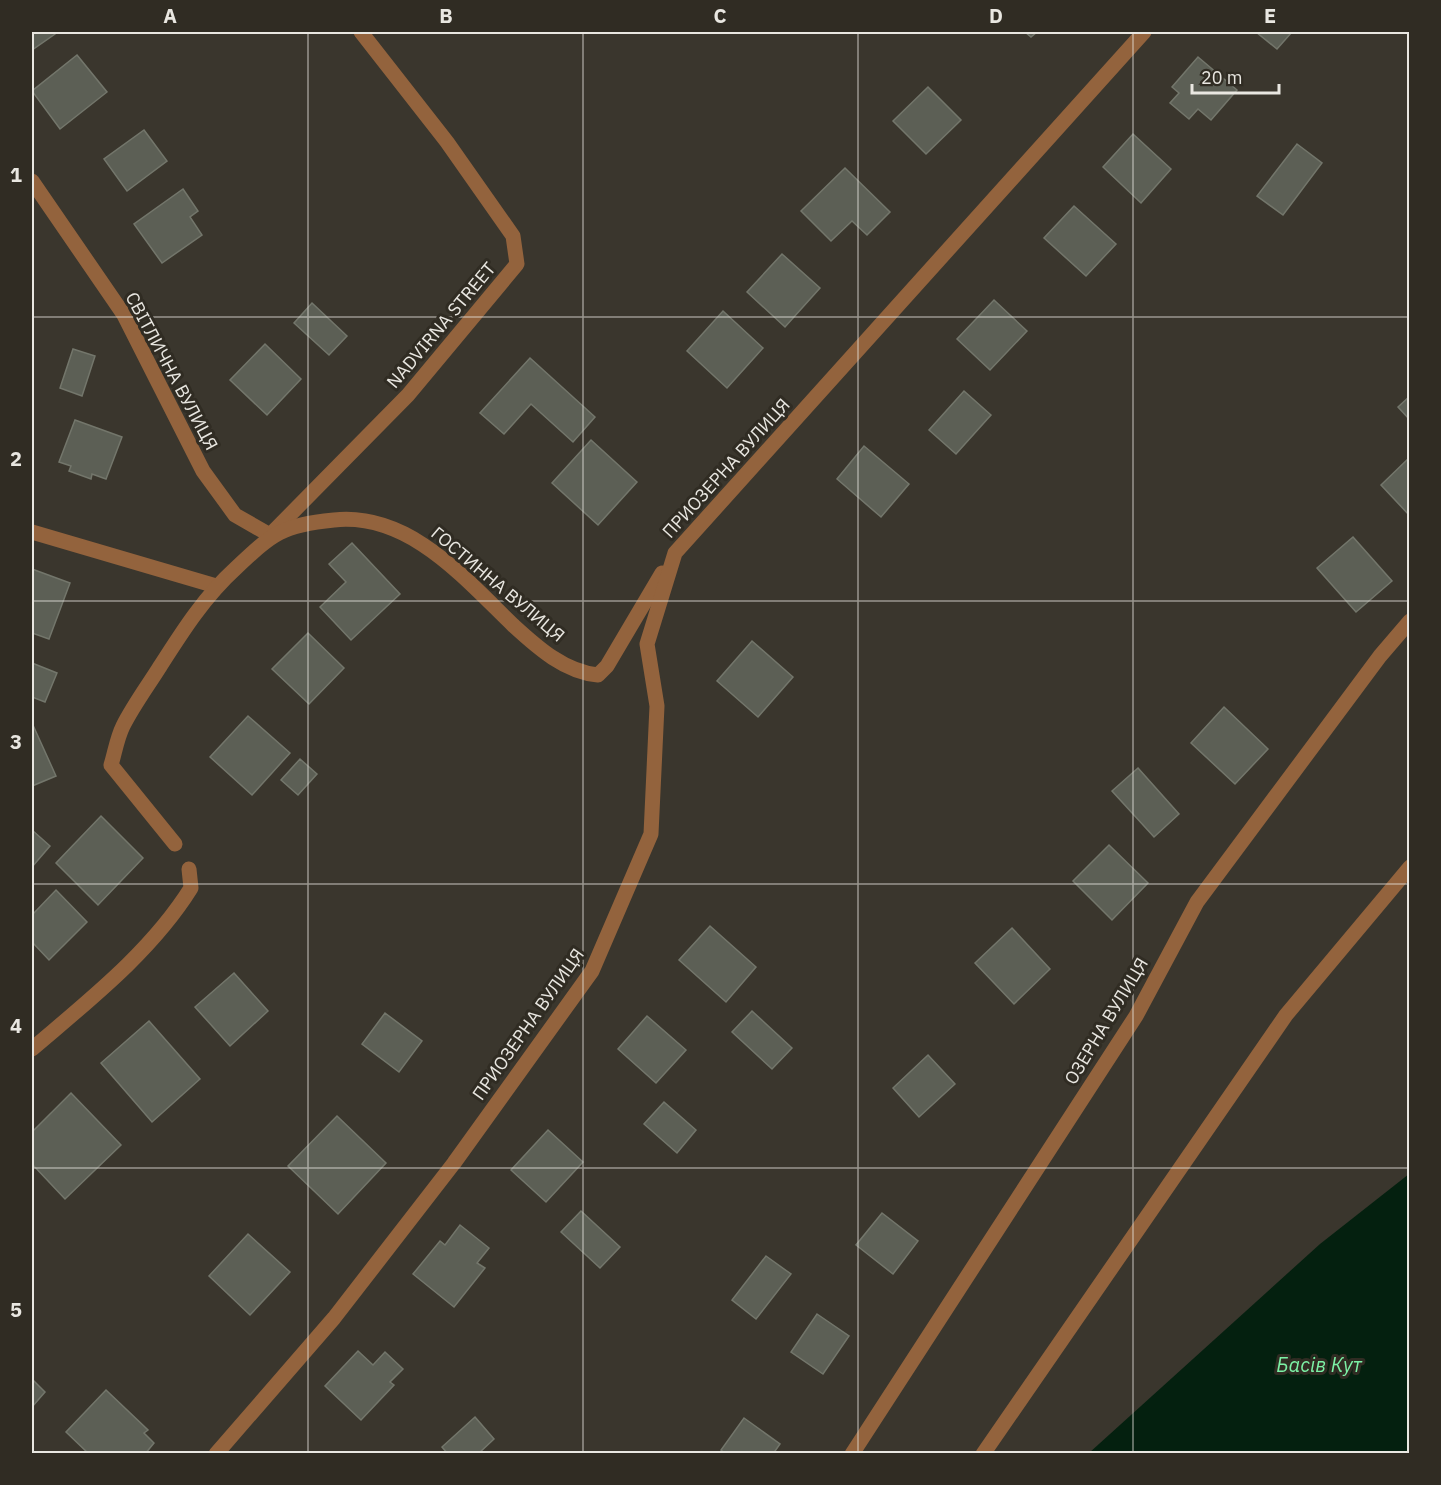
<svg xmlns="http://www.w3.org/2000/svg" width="1441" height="1485" font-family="'IBM Plex Sans',sans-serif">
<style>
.water{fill:#04200f}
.building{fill:#5c5f55;stroke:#73766b;stroke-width:1.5}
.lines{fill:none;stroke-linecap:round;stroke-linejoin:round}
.street{stroke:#93633d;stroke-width:15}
.grid{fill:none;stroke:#e9e7e1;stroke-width:1.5;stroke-opacity:0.55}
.labels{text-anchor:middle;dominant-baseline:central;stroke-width:6;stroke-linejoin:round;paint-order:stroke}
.street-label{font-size:18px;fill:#e9e7e1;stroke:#302c23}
.water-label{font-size:20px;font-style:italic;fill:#7cf1a5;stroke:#302c23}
.neatline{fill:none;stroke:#e9e7e1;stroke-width:2}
.grid-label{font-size:20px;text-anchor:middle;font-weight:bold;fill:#e9e7e1}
</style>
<rect width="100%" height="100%" fill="#3a362d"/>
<!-- water -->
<path class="water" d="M1409 1174V1453H1089L1320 1244Z"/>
<!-- building -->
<g class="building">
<path d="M32 32H54L55 34 32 50Z"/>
<path d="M1025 32H1037L1031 37Z"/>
<path d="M1256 32H1292L1277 49Z"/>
<path d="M77 55 107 92 60 129 32 91Z"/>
<path d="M1198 57 1237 90 1211 120 1198 109 1189 119 1170 103 1179 93 1172 87Z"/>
<path d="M928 87 961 120 926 154 893 121Z"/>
<path d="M144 130 167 161 127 191 104 159Z"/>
<path d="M1133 134 1171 169 1141 203 1103 167Z"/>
<path d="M1297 144 1322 163 1283 215 1257 196Z"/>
<path d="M845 168 890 212 867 235 852 221 831 241 801 211Z"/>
<path d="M183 189 198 211 190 217 202 235 162 263 134 224Z"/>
<path d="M1074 206 1116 244 1086 276 1044 238Z"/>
<path d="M782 254 820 288 785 327 747 292Z"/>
<path d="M994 300 1027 331 990 370 957 339Z"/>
<path d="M312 303 347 336 329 355 294 323Z"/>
<path d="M723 311 763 348 727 388 687 351Z"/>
<path d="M265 344 301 379 267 415 230 380Z"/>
<path d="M73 349 95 356 82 396 60 388Z"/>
<path d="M530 358 595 417 573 442 531 404 504 434 480 413Z"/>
<path d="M964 391 991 415 956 454 929 430Z"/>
<path d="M1410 396V420L1398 407Z"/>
<path d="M75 420 122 437 106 479 92 474 91 479 69 471 71 466 59 462Z"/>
<path d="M591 440 637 482 598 525 552 483Z"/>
<path d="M864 446 909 484 881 517 837 479Z"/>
<path d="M1410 457V516L1381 485Z"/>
<path d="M1353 537 1392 581 1356 612 1317 568Z"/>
<path d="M352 543 400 594 351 640 320 607 346 582 329 564Z"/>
<path d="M32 569 70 583 49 639 32 633Z"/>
<path d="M308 633 344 668 309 704 272 669Z"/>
<path d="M752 641 793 677 758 717 717 681Z"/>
<path d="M32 663 57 673 45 702 32 697Z"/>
<path d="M1224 707 1268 749 1235 784 1191 743Z"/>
<path d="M248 716 290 753 252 795 210 757Z"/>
<path d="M32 723 56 776 32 786Z"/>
<path d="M300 759 317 774 298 795 281 780Z"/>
<path d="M1138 768 1179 814 1154 837 1112 791Z"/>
<path d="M101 816 143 858 98 905 56 863Z"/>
<path d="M32 830 50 846 32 867Z"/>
<path d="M1109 845 1148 883 1112 920 1073 881Z"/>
<path d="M56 890 87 922 49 960 32 942V915Z"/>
<path d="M710 926 756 967 726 1002 679 960Z"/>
<path d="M1012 928 1050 969 1014 1004 975 963Z"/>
<path d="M234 973 268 1011 230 1046 195 1007Z"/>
<path d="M752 1011 792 1048 772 1069 732 1032Z"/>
<path d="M385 1013 422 1041 399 1072 362 1044Z"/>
<path d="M647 1016 686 1050 656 1083 618 1049Z"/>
<path d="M149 1021 200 1079 152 1122 101 1063Z"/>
<path d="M928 1055 955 1084 919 1117 893 1088Z"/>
<path d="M71 1093 121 1145 65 1199 32 1164V1132Z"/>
<path d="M664 1102 696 1130 677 1153 644 1124Z"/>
<path d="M337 1116 386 1163 338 1214 288 1166Z"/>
<path d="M548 1130 583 1162 546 1202 511 1170Z"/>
<path d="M581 1211 620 1247 600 1268 561 1232Z"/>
<path d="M882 1213 918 1241 893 1274 856 1245Z"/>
<path d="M460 1225 489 1248 477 1263 485 1268 454 1307 413 1274 440 1241 445 1245Z"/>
<path d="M248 1234 290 1272 250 1315 209 1276Z"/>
<path d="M766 1256 791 1274 756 1319 732 1300Z"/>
<path d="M817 1314 849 1336 823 1374 791 1352Z"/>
<path d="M358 1351 373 1365 385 1352 403 1369 390 1382 394 1385 361 1420 325 1386Z"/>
<path d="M32 1379 45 1392 32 1407Z"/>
<path d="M106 1390 148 1430 144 1433 154 1443 145 1454H89L66 1432Z"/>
<path d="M475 1417 494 1439 478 1454H448L442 1447Z"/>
<path d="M744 1418 780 1444 773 1454H726L721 1450Z"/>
</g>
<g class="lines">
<!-- street -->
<g class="street">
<path d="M32 181 124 315 203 471 235 515 270 535 408 395 517 264 513 236 447 142 361 32"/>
<path d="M32 532 216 586"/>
<path d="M175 844 111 765C115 752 117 738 123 726 133 706 147 687 159 668 182 632 204 597 236 568 273 533 282 525 334 520 409 512 464 578 514 626 538 648 565 672 598 675L607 666 662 573"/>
<path d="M32 1049C88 1001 151 952 191 888L189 869"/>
<path d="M216 1454 334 1318 454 1163 592 971 651 834 657 706 647 644 675 553 1144 32"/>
<path d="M852 1454 1136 1016 1197 902 1380 656 1410 621"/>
<path d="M983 1454 1286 1015 1410 867"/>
</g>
</g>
<!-- grid -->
<path class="grid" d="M308 32V1454M583 32V1454M858 32V1454M1133 32V1454M32 317H1410M32 601H1410M32 884H1410M32 1168H1410"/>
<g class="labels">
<!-- street labels -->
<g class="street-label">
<text transform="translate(441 325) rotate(-50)">NADVIRNA STREET</text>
<text transform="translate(172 371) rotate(62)">СВІТЛИЧНА ВУЛИЦЯ</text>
<text transform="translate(726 468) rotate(-48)">ПРИОЗЕРНА ВУЛИЦЯ</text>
<text transform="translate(498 584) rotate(40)">ГОСТИННА ВУЛИЦЯ</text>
<text transform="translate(1106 1021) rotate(-59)">ОЗЕРНА ВУЛИЦЯ</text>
<text transform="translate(528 1024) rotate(-55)">ПРИОЗЕРНА ВУЛИЦЯ</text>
</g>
<!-- water labels -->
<g class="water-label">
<text x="1319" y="1364">Басів Кут</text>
</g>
</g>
<!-- border -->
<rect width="1441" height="1485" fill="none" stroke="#302c23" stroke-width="66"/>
<!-- scale -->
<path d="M1192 84v9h87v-9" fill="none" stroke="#e9e7e1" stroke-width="3"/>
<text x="1201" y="84" font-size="18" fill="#e9e7e1" stroke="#302c23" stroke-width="4.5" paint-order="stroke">20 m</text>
<rect x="33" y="33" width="1375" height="1419" class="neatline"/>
<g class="grid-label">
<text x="170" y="23">A</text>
<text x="446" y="23">B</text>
<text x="720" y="23">C</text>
<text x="996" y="23">D</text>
<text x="1270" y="23">E</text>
<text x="16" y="182">1</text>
<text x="16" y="466">2</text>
<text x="16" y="749">3</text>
<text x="16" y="1033">4</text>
<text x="16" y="1317">5</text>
</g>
</svg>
